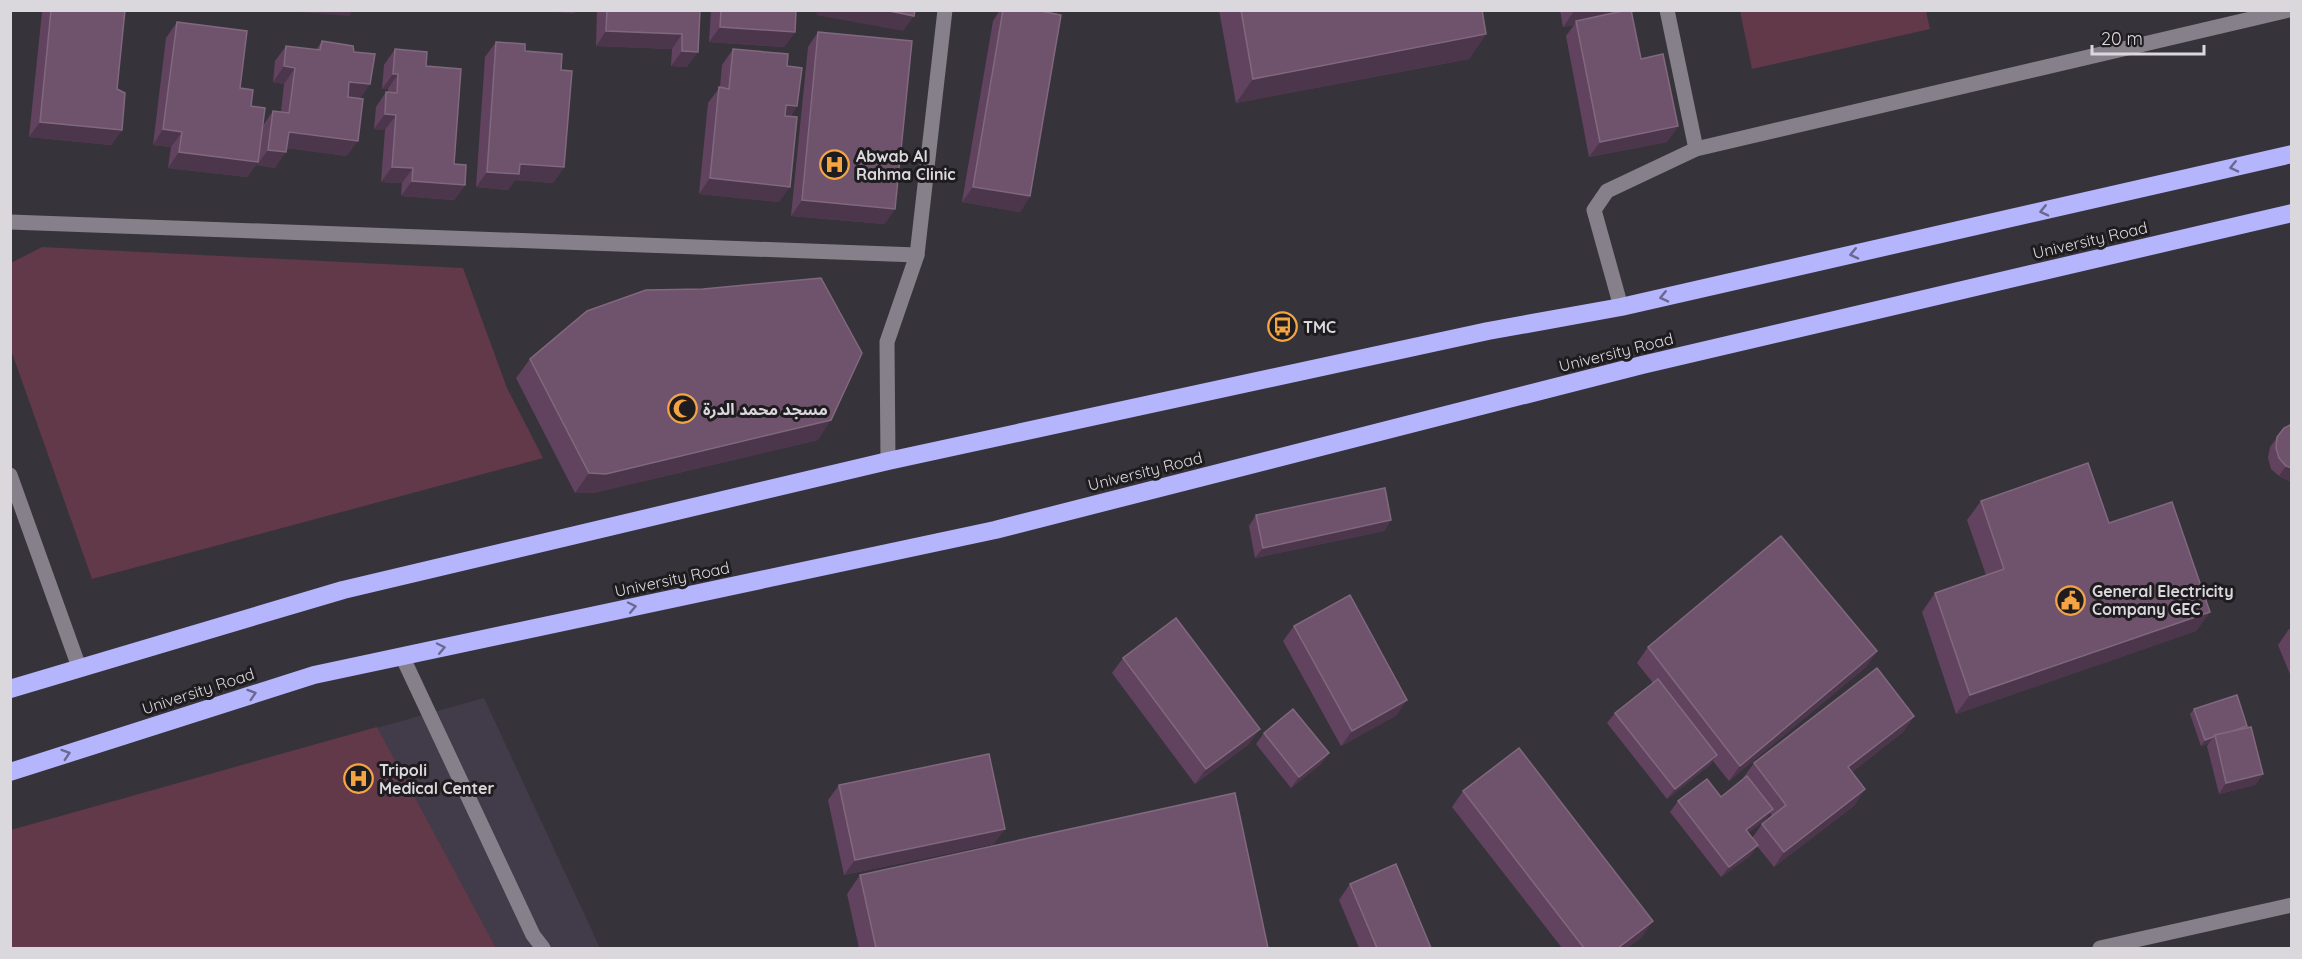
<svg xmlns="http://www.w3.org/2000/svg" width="2302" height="959" font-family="Quicksand,'Noto Sans Arabic',sans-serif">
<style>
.built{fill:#423b49}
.green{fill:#613948}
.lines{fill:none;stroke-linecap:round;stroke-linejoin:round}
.minor{stroke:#85808a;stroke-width:15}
.highway{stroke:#b5b5fe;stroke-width:18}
.wall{fill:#62435f;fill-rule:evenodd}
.shaded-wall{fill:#4b364b}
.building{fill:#6f536c;stroke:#80687e;stroke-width:1.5}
.oneway{stroke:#6a688e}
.labels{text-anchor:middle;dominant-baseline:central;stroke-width:6;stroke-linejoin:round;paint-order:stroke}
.poi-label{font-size:16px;font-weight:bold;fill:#dbd8dd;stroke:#1e1c1f;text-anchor:start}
.street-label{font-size:16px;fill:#dbd8dd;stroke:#1e1c1f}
</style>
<rect width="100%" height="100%" fill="#37333b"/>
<!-- built -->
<path class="built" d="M484 698 600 948H11V830Z"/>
<!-- green -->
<g class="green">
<path d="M1740 11H1926L1930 29 1752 69Z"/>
<path d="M42 247 463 268 507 388 543 458 92 579 11 350V263Z"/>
<path d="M377 727 496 948H11V830Z"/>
</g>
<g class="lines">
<!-- minor -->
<g class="minor">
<path d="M1667 10 1696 149"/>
<path d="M10 222 917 255"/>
<path d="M1621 307 1594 210 1607 191 1696 149 2289 10"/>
<path d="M888 461 887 342 917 255 945 10"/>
<path d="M10 475 79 667"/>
<path d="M402 656 533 935 543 948"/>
<path d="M2100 948 2292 905"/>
</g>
<!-- highway -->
<g class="highway">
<path d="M10 689 343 590 888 461 1488 331 1621 307 2292 154"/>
<path d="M10 772 314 675 995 530 1642 365 2292 213"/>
</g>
</g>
<!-- wall -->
<g class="wall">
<path d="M43 10H125L117 89 122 130 111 145 29 137 42 12Z"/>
<path d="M597 10H700L687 67 671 66 672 49 596 46Z"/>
<path d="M711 10H796L795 32 784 47 709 42Z"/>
<path d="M1000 10H1036L1030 196 1020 212 962 202 993 21Z"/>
<path d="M1219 10H1482L1486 34 1469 59 1236 103Z"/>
<path d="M1560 10H1640L1632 13 1641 59 1678 126 1667 142 1589 157 1566 36 1574 25 1563 27Z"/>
<path d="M177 22 240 88 262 127 273 111 281 112 284 84 273 82 275 61 286 46 316 50 322 41 360 98 347 156 287 148 275 168 257 165 258 162 247 177 168 168 171 147 153 145 166 38Z"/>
<path d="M818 32 895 209 884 224 791 216 808 47Z"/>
<path d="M496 42 525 51 561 70 564 167 553 183 515 180 508 190 476 187 485 57Z"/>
<path d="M395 49 426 66 454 164 465 185 454 200 401 196 402 183 381 182 385 130 374 129 376 107 386 92H388V89H382L384 65Z"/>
<path d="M733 49 787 66 797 106 790 117 779 202 699 194 708 103 720 87 722 65Z"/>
<path d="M530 359 818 440 593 493H575L516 378Z"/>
<path d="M2292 424V480L2289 481 2279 476 2271 469 2268 458 2270 447 2284 428Z"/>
<path d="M1981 501 2109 523 2210 612 2196 631 1956 714 1922 612 1935 593 1986 575 1967 520Z"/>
<path d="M1256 515 1391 520 1384 531 1255 558 1249 526Z"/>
<path d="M1294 626 1397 715 1341 746 1283 641Z"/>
<path d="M2289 629H2292V679L2278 645Z"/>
<path d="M1648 647 1877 651 1866 667 1729 781 1713 761 1710 765 1667 799 1607 723 1615 713 1653 683 1637 663Z"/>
<path d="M1123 658 1249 744 1195 784 1112 673Z"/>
<path d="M2194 709 2246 728 2263 774 2255 785 2219 794 2207 746 2209 743 2201 746 2190 714Z"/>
<path d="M1914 716 1903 732 1852 772 1855 805 1774 867 1757 846 1750 856 1721 877 1670 812 1678 801 1721 797 1744 779 1743 778 1754 763ZM1770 813 1772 816 1762 824 1752 838 1748 833 1765 820Z"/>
<path d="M1264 733 1329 753 1321 764 1291 788 1256 744Z"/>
<path d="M839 785 994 844 844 875 828 800Z"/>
<path d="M1463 791 1642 937 1627 948H1562L1452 807Z"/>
<path d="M860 875 1268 948H859L847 894Z"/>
<path d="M1350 884 1431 948H1359L1339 900Z"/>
</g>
<!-- shaded-wall -->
<g class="shaded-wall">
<path d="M279 10H353L349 16Z"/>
<path d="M537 10H576L574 14Z"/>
<path d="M819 10H885L914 16 903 31 816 15Z"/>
<path d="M1578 10H1640L1639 11 1577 24 1576 21 1574 25 1563 27 1574 11Z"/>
<path d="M720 27 795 32 784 47 709 42Z"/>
<path d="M606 31 682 34 672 49 596 46Z"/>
<path d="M1486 34 1469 59 1236 103 1253 79Z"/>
<path d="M682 51 698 52 687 67 671 66Z"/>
<path d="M284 66 295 68 284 84 273 82Z"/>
<path d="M393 74H398L388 89H382Z"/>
<path d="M349 82 370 84 360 99 338 97Z"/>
<path d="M786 105 797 106 786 122 775 121Z"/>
<path d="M385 114 396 115 385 130 374 129Z"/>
<path d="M40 122 122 130 111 145 29 137Z"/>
<path d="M1678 126 1667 142 1589 157 1600 142Z"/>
<path d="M163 129 182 132 171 147 153 145Z"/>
<path d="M289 132 358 141 347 156 278 147Z"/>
<path d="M268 150 286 152 275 168 257 165Z"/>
<path d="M179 152 258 162 247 177 168 168Z"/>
<path d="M520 164 564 167 553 183 515 180 508 190 476 187 487 172Z"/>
<path d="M392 167 413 168 402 183 381 182Z"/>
<path d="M710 178 790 187 779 202 699 194Z"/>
<path d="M412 181 465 185 454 200 401 196Z"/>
<path d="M973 187 1030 196 1020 212 962 202Z"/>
<path d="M802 200 895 209 884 224 791 216Z"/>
<path d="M831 420 818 440 593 493H575L589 473Z"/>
<path d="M2286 466 2292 468V480L2289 481 2279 476Z"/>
<path d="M1391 520 1384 531 1255 558 1263 548Z"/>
<path d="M2210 612 2196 631 1956 714 1970 695Z"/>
<path d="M1877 651 1866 667 1729 781 1740 766Z"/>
<path d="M1407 700 1397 715 1341 746 1352 731Z"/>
<path d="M1914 716 1903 732 1838 783 1848 767Z"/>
<path d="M1260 729 1249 744 1195 784 1206 769Z"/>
<path d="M2213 737 2209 743 2201 746 2205 740Z"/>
<path d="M1329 753 1321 764 1291 788 1299 777Z"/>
<path d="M1717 755 1710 765 1667 799 1675 789Z"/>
<path d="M2263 774 2255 785 2219 794 2226 783Z"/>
<path d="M1865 789 1855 805 1774 867 1784 852Z"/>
<path d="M1773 809 1765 820 1738 841 1746 830Z"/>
<path d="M1005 829 994 844 844 875 855 860Z"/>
<path d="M1758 845 1750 856 1721 877 1729 867Z"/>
<path d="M1653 921 1642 937 1627 948H1618Z"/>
</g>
<!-- building -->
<g class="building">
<path d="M51 10H125L117 89 125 93 122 130 40 122Z"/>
<path d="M607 10H700L698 52 682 51V34L606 31Z"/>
<path d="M721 10H796L795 32 720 27Z"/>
<path d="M885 10H915L914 16Z"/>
<path d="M1003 10H1036L1061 15 1030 196 973 187Z"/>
<path d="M1241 10H1482L1486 34 1253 79Z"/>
<path d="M1627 10H1631L1641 59 1663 54 1678 126 1600 142 1576 21Z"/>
<path d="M177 22 247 31 240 88 253 90 251 106 265 108 258 162 179 152 182 132 163 129Z"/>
<path d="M818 32 912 41 895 209 802 200Z"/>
<path d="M322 41 353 46 354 52 375 54 370 84 349 82 348 97 363 99 358 141 289 132 286 152 268 150 273 111 289 113 295 68 284 66 286 46 320 50Z"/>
<path d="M496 42 525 44V51L562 54 561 70 572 71 564 167 520 164 519 174 487 172Z"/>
<path d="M395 49 427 52 426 66 461 69 454 164 466 165 465 185 412 181 413 168 392 167 396 115 385 114 386 92 397 93 398 74H393Z"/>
<path d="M733 49 788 54 787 66 802 68 797 106 786 105 785 116 797 117 790 187 710 178 719 87 729 89Z"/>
<path d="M821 278 862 353 831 420 606 474 589 473 530 359 587 311 646 290 703 289Z"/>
<path d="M2292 424V468L2286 466 2279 458 2276 448 2277 437 2284 428Z"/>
<path d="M2088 463 2109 523 2172 502 2210 612 1970 695 1935 593 2004 569 1981 501Z"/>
<path d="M1385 488 1391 520 1263 548 1256 515Z"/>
<path d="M1781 536 1877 651 1740 766 1648 647Z"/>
<path d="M1350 595 1407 700 1352 731 1294 626Z"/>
<path d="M1176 618 1260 729 1206 769 1123 658Z"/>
<path d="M1877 668 1914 716 1848 767 1865 789 1784 852 1762 824 1786 805 1754 763Z"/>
<path d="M1658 679 1717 755 1675 789 1615 713Z"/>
<path d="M2237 695 2247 726 2230 732 2215 735 2213 737 2205 740 2194 709Z"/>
<path d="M1293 709 1329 753 1299 777 1264 733Z"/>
<path d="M2251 727 2263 774 2226 783 2215 735Z"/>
<path d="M1519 748 1653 921 1618 948H1584L1463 791Z"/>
<path d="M989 754 1005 829 855 860 839 785Z"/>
<path d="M1747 776 1773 809 1746 830 1758 845 1729 867 1678 801 1707 779 1721 797Z"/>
<path d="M1235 793 1268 948H876L860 875Z"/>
<path d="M1396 864 1431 948H1377L1350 884Z"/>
</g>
<!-- one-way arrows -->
<defs><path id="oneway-chevron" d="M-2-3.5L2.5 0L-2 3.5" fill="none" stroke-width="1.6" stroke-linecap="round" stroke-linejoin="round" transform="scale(1.5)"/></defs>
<g class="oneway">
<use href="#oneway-chevron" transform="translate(2234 167) rotate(167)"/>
<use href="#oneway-chevron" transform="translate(2044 211) rotate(167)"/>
<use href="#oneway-chevron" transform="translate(1854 254) rotate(167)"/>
<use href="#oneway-chevron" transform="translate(1664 297) rotate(167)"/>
<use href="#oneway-chevron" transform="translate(632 607) rotate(-12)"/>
<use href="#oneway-chevron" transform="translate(441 648) rotate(-12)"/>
<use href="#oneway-chevron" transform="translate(252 694) rotate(-18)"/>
<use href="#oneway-chevron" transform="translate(66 754) rotate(-18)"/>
</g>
<!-- icons -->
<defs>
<symbol id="hospital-ring" viewBox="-11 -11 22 22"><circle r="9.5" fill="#1e1c1f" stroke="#f4a443" stroke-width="1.5"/><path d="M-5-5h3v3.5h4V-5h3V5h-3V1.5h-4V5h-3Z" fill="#f4a443"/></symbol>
<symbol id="bus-ring" viewBox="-11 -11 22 22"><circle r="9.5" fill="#1e1c1f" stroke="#f4a443" stroke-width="1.5"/><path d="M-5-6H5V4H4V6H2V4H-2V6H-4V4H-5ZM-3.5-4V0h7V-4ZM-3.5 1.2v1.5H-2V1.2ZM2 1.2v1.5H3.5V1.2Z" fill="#f4a443"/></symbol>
<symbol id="mosque-ring" viewBox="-11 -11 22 22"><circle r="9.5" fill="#1e1c1f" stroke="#f4a443" stroke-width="1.5"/><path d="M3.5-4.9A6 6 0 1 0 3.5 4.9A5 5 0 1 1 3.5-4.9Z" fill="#f4a443"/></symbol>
<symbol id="civic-ring" viewBox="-11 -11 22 22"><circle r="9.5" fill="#1e1c1f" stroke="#f4a443" stroke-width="1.5"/><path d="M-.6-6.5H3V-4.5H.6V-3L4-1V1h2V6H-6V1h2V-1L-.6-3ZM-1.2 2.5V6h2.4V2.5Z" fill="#f4a443"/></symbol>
</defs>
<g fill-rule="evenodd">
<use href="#hospital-ring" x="818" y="148" width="33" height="33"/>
<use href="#bus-ring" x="1266" y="310" width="33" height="33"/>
<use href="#mosque-ring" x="666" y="392" width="33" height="33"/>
<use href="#civic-ring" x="2054" y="584" width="33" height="33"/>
<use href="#hospital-ring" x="342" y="762" width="33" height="33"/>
</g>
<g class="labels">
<!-- poi labels -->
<g class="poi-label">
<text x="856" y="156">Abwab Al<tspan x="856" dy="18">Rahma Clinic</tspan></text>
<text x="1303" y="327">TMC</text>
<text x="703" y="409">مسجد محمد الدرة</text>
<text x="2092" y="591">General Electricity<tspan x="2092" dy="18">Company GEC</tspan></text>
<text x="379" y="770">Tripoli<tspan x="379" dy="18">Medical Center</tspan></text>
</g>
<!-- street labels -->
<g class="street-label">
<text transform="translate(2090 240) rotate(-13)">University Road</text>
<text transform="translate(1616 352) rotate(-14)">University Road</text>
<text transform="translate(1145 471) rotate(-14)">University Road</text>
<text transform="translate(672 579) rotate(-12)">University Road</text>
<text transform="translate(198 691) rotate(-18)">University Road</text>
</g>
</g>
<!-- border -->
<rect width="2302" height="959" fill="none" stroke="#dbd8dd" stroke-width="24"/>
<!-- scale -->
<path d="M2092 45v9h112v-9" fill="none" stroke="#dbd8dd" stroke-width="3"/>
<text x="2101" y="45" font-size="18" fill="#dbd8dd" stroke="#1e1c1f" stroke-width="4.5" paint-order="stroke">20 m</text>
</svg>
